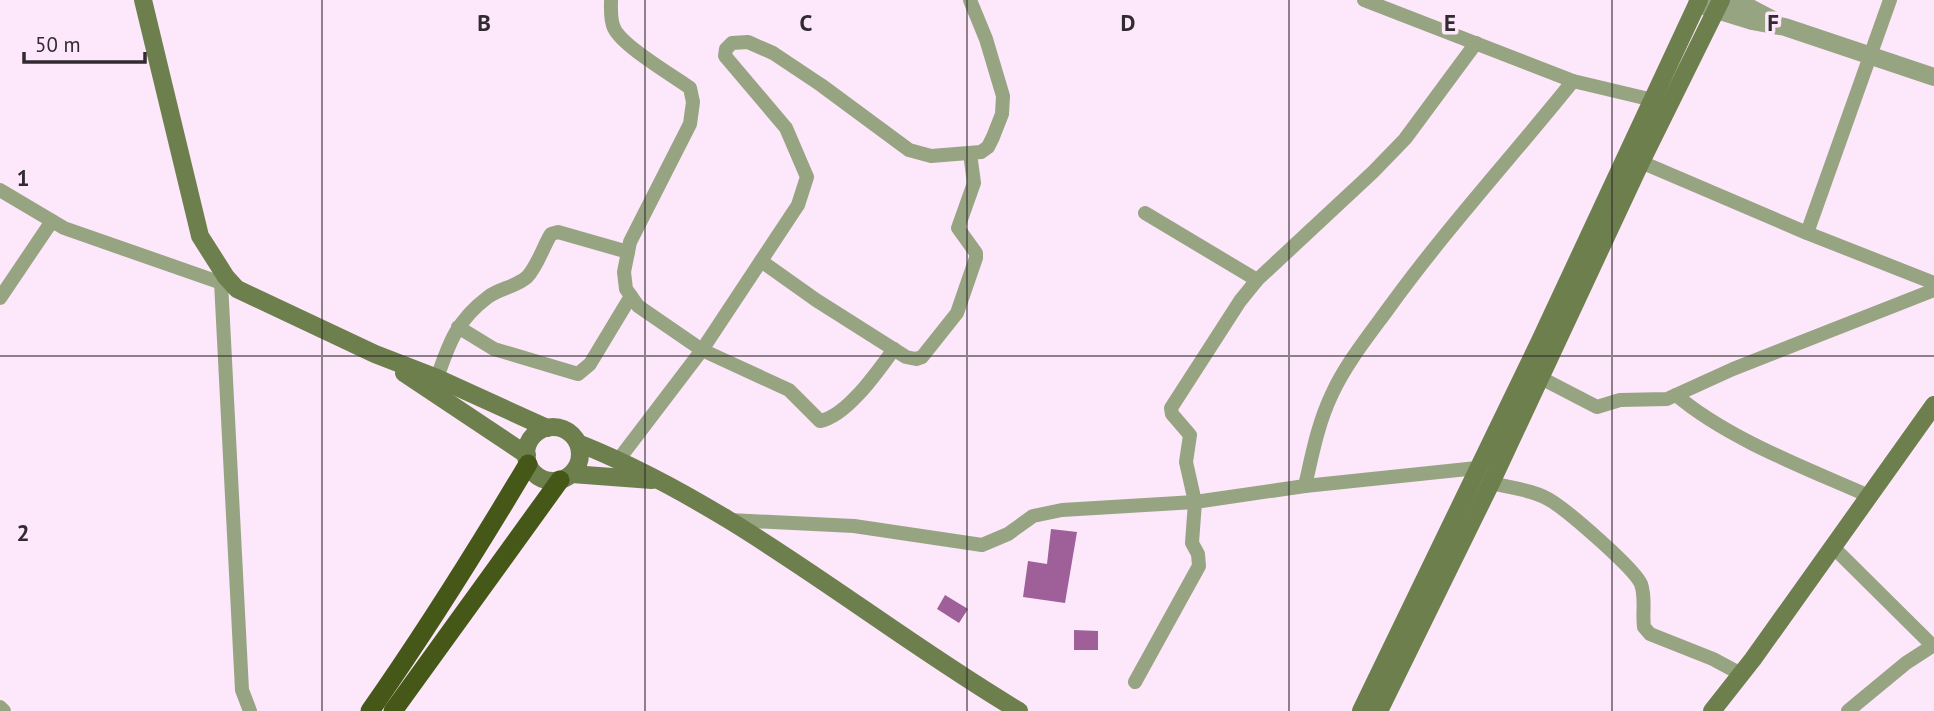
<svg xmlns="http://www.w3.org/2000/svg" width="1934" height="711" font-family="'PT Sans',sans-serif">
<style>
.building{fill:#9f6099}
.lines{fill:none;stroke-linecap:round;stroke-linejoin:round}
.minor{stroke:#97a482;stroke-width:14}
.tertiary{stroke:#97a482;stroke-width:18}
.secondary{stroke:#6d7f4d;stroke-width:18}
.trunk{stroke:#455818;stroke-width:19}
.grid{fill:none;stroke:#322a31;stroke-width:2;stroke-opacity:0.55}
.grid-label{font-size:23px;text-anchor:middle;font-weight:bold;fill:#322a31;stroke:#fde7fb;stroke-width:7;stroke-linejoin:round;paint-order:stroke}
</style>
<rect width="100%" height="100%" fill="#fde7fb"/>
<!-- building -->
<g class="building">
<path d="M1051 529 1077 532 1065 603 1023 597 1028 561 1047 564Z"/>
<path d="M945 595 968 609 959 623 937 609Z"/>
<path d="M1074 630 1098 631V650H1074Z"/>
</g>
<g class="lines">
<!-- minor -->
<g class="minor">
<path d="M611 0C611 9 610 20 614 28 622 46 672 75 690 88L693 102 690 124 630 242 624 272 626 289 638 306 702 350 789 390 820 421C847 416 878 371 894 349"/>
<path d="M1364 0 1573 81 1653 100"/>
<path d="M1641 162 1807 233 1934 283"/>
<path d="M0 190 64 228 230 286"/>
<path d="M1145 213 1257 280"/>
<path d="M1807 233 1890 0"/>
<path d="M761 261 816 300 906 357 916 359 922 357 957 313 976 258V253L958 228 974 183 970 153"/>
<path d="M221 282 242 690 250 711"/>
<path d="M0 298 52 221"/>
<path d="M458 327 494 349 578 374 590 364 631 296"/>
<path d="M437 378C449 343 457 320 488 297 500 288 516 287 527 277 537 267 543 247 551 234L558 232 628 252"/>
<path d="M1541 378 1597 407 1620 400 1667 399 1733 369 1934 290"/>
<path d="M1676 395C1728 439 1806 468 1869 496"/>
<path d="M619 459 702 350 798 205 807 177 786 128 725 56 726 49 732 43 748 42 773 53 821 85 909 150 931 156 981 152 988 147 993 137 1002 114 1003 96 986 39 970 0"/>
<path d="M1491 483C1511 488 1535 490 1553 502 1570 513 1634 568 1641 584 1646 598 1642 612 1644 627L1650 634 1713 659 1741 674"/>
<path d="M1305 486C1312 455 1318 423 1332 394 1345 365 1369 335 1388 309 1445 230 1511 158 1573 81"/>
<path d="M730 520 854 526 982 545 1008 534 1033 516 1062 510 1195 502 1305 486 1477 468"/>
<path d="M1833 547 1933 646"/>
<path d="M1135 682 1199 566 1198 554 1192 543 1195 502 1186 462 1190 435 1172 414 1171 408 1240 301 1257 280 1373 172 1405 139 1476 43"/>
<path d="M0 707 4 711"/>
<path d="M1848 711 1906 663 1934 645"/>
</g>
<!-- tertiary -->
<g class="tertiary">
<path d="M1735 0 1773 20"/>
<path d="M1697 4 1752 21 1785 27 1934 77"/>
</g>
<!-- secondary -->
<g class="secondary">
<path d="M143 0 200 236 226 277 237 289 375 354 437 378 547 428"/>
<path d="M404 373 527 455"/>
<circle cx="553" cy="454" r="27"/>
<path d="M578 443C739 507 871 623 1019 711"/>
<path d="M572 474 652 480"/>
<path d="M1361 711 1539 343 1699 0"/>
<path d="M1379 711 1491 483 1641 162 1721 0"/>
<path d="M1712 711 1753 659 1934 405"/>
</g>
<!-- trunk -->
<g class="trunk">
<path d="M370 711C426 631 478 548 528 464"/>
<path d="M393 711 560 480"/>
</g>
</g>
<!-- grid -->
<path class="grid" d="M322 0V711M645 0V711M967 0V711M1289 0V711M1612 0V711M0 356H1934"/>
<g class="grid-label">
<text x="484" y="31">B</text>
<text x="806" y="31">C</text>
<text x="1128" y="31">D</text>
<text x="1450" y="31">E</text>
<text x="1773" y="31">F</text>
<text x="23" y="186">1</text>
<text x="23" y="541">2</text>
</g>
<!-- scale -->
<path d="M24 52v10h121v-10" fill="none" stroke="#322a31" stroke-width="3.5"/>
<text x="35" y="52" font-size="21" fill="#322a31" stroke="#fde7fb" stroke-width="5" paint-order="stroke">50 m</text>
</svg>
